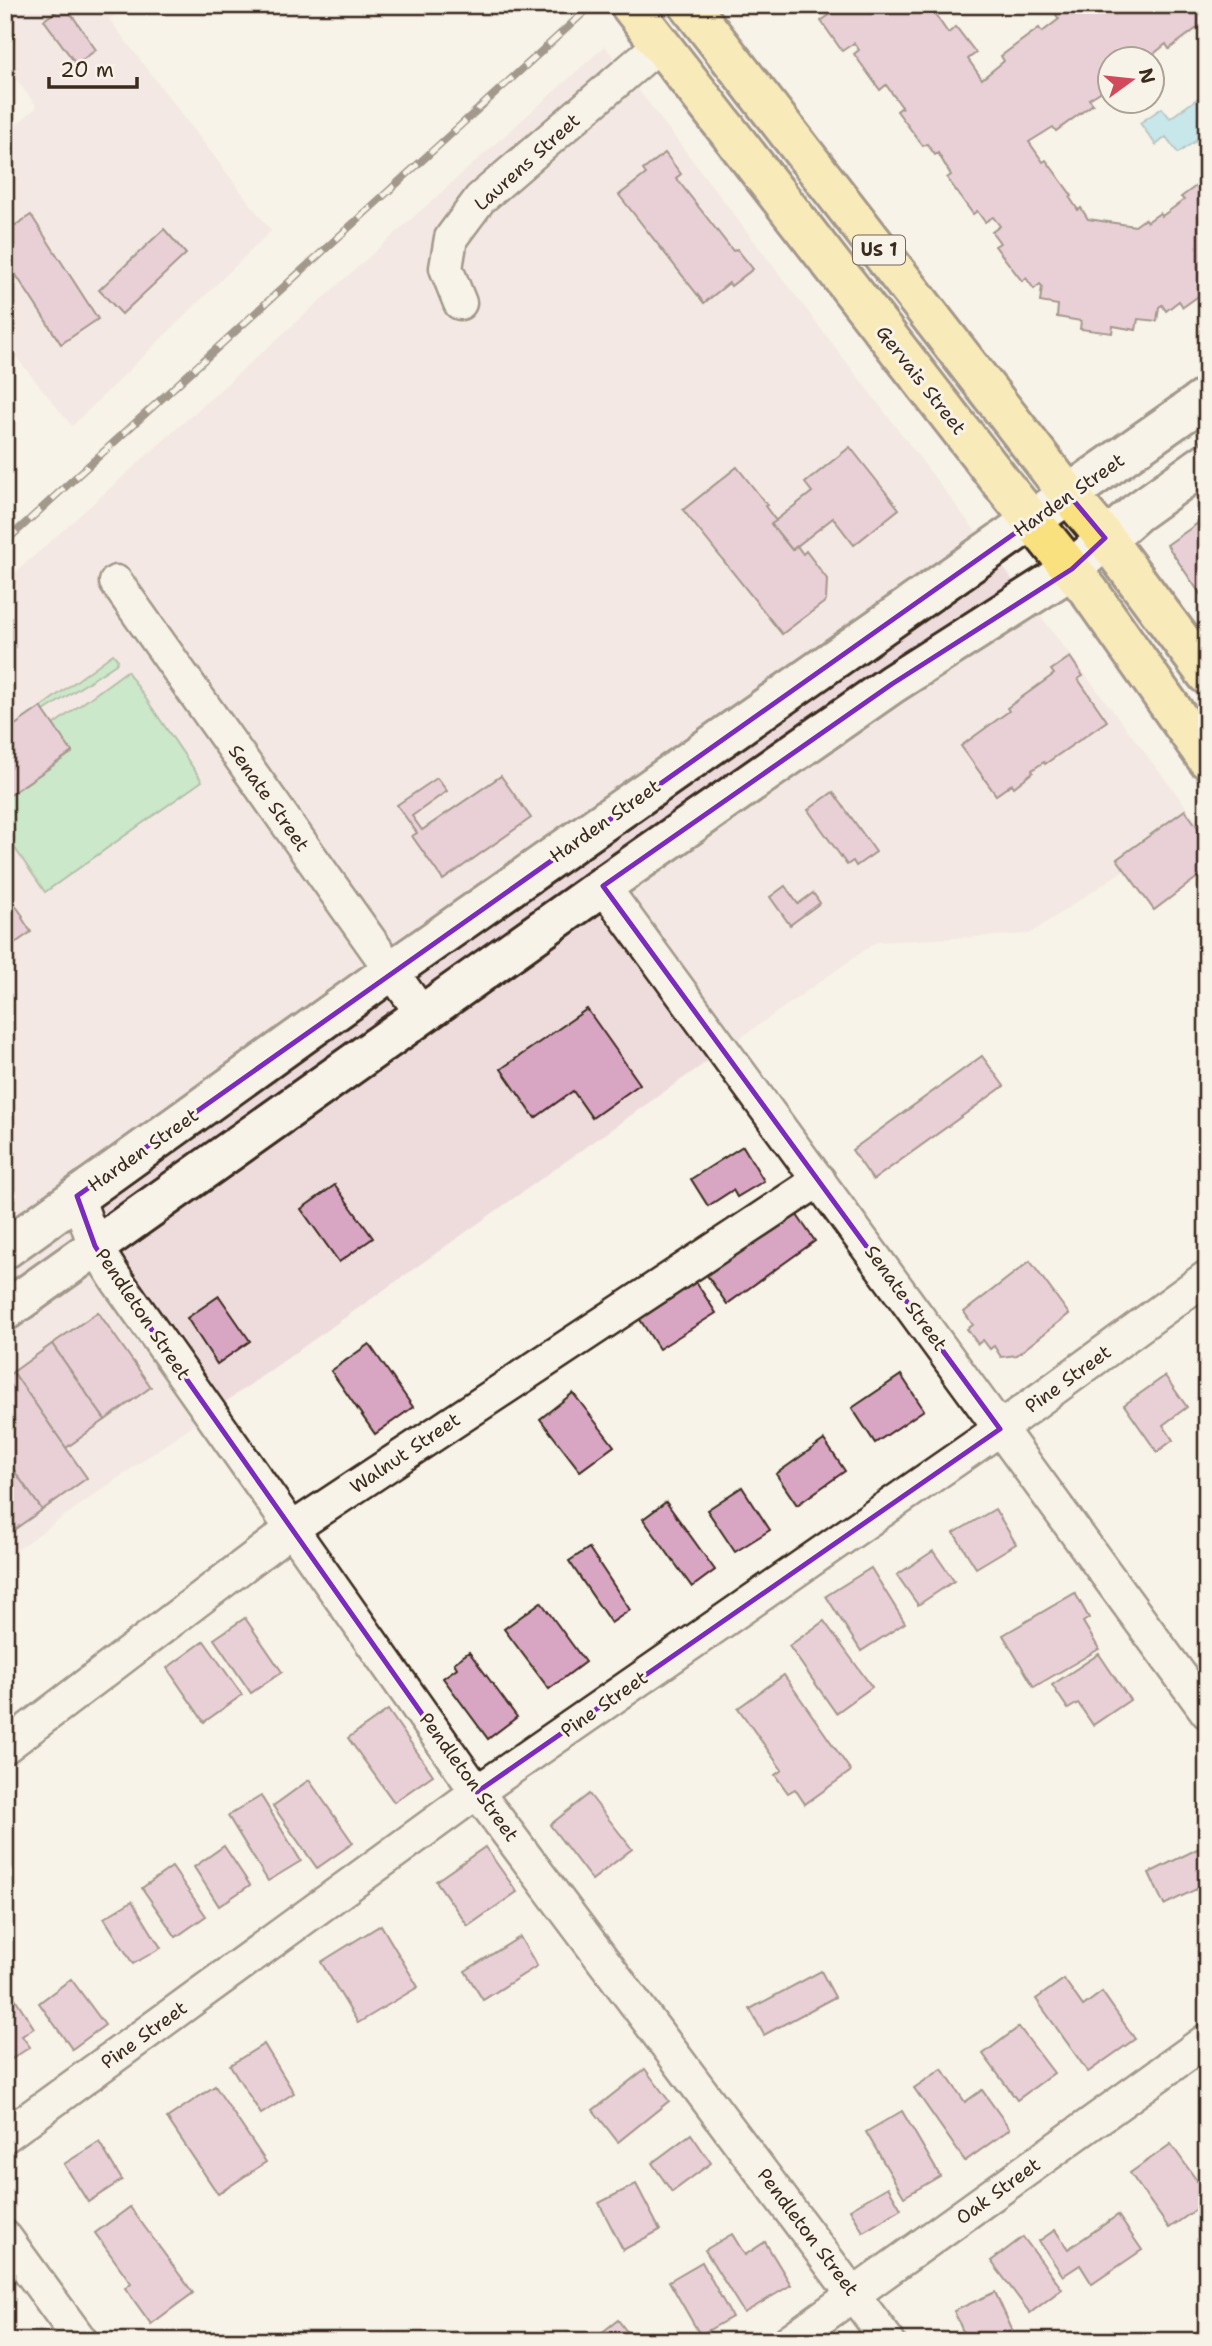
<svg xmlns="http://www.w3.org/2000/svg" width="1212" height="2346" font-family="'Shantell Sans',sans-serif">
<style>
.built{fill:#eedcdd}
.green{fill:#97dba7;stroke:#698262;stroke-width:2}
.water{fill:#8ed9ef;stroke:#6d939b;stroke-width:2}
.building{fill:#d8a6c2;stroke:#3b2a1e;stroke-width:2}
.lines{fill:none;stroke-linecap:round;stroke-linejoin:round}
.street-casing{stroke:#3b2a1e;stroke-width:37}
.secondary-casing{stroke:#3b2a1e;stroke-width:44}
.primary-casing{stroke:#3b2a1e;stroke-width:44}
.street{stroke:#f7f3e8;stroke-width:32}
.secondary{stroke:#f7f3e8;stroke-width:38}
.primary{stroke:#fae180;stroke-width:38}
.rail-casing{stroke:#3b2a1e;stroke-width:8}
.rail{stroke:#f7f3e8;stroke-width:5;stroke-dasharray:16;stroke-linecap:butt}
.marked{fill:none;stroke:#7b2cbf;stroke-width:5;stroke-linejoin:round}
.labels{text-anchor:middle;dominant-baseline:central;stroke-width:6;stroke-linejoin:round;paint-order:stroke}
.shield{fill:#f7f3e8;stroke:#73665b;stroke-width:2}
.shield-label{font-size:18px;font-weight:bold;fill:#3b2a1e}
.street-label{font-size:19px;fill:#3b2a1e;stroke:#f7f3e8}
</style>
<rect width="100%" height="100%" fill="#f7f3e8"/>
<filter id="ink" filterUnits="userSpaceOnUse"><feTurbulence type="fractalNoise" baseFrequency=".0143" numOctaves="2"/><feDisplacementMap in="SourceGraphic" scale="14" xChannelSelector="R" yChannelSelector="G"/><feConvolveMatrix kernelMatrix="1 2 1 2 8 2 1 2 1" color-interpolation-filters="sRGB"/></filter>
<g filter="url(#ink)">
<!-- built -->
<g class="built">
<path d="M5 5H128L109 19 271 231 72 426 5 343V134L37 107 5 64Z"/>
<path d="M605 46 1197 821 1029 934 876 942 5 1558V582Z"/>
</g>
<!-- green -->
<g class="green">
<path d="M113 654 118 660 116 664 44 711 41 707Z"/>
<path d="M127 671 202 781 45 892 5 834V798L72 753 53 725Z"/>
</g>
<!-- water -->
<path class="water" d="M1207 92V133L1178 153 1166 137 1156 145 1140 123 1162 108 1170 118Z"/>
<!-- building -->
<g class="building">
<path d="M65 5 96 50 76 64 44 20Z"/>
<path d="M843 5H951L947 8 946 6 935 14 948 33 956 27 976 53 968 59 982 79 1004 61 1001 56 1039 28 1042 32 1059 19 1056 15 1069 5H1207V12L1201 16 1205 22 1169 49 1166 44 1146 60H1110V86L1089 99 1093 104 1056 131 1053 127 1029 142 1043 162 1046 160 1072 196 1070 198 1078 210 1081 208 1088 219 1135 226 1145 219 1147 222 1160 213 1162 216 1184 200 1181 197 1207 178V290L1183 307 1179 301 1166 311 1162 305 1159 307 1157 321 1138 319 1136 330 1113 326 1112 333 1080 329 1081 321 1057 317 1058 305 1040 302 1042 286 1040 284 1034 289 1026 278 1022 281 995 246 1000 243 992 232 1000 226 993 217 985 222 977 211 973 214 947 178 951 175 938 153 935 155 927 144 923 146 897 111 902 107 886 85 880 90 854 54 859 50 854 43 842 51 821 21Z"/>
<path d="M665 153 681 174 676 178 733 251 737 249 753 269 731 286 729 283 704 303 619 195 646 174 643 170Z"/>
<path d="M31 215 98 319 61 344 5 258V232Z"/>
<path d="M164 229 186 254 122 314 99 290Z"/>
<path d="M850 447 899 509 854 545 833 518 792 550 771 524 812 492 805 483Z"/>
<path d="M737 467 767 505 765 506 776 521 771 524 792 550 797 546 803 554 806 551 827 579 826 601 782 634 683 510Z"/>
<path d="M1201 521 1207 529V604L1167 545Z"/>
<path d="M1070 657 1083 676 1078 679 1107 721 1045 764 1044 762 1032 770 1033 772 1014 787 1012 784 996 795 961 746 1009 711 1007 708 1054 674 1051 670Z"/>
<path d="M41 707 72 752 5 798V732Z"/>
<path d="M501 776 531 818 443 880 412 836 417 833 397 805 437 778 447 791 412 816 422 830Z"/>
<path d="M833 792 876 852 856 866 853 861 847 865 808 810Z"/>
<path d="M1185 810 1207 840V870L1154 910 1117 859Z"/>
<path d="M785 886 798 904 813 893 820 903 790 925 770 897Z"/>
<path d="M5 891 23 916 22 918 31 932 5 950Z"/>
<path d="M587 1009 640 1084 592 1118 573 1091 535 1118 501 1069Z"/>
<path d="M982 1056 1004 1086 873 1180 852 1150Z"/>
<path d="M743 1146 764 1181 737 1197 733 1190 708 1206 691 1179Z"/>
<path d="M335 1185 373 1238 339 1262 301 1209Z"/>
<path d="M792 1208 815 1241 727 1304 704 1271Z"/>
<path d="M1030 1261 1069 1314 1017 1355 1001 1357 994 1346 990 1349 983 1340 978 1344 967 1329 973 1325 964 1312Z"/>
<path d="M694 1279 716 1313 659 1349 637 1315Z"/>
<path d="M219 1296 250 1341 217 1364 187 1318Z"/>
<path d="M98 1312 151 1387 105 1420 52 1344Z"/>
<path d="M52 1344 105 1420 66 1448 13 1372Z"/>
<path d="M369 1344 413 1407 375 1434 331 1371Z"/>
<path d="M13 1372 87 1478 42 1510 5 1458V1378Z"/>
<path d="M901 1375 924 1410 875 1443 852 1408Z"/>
<path d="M1165 1376 1187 1407 1163 1425 1173 1440 1157 1452 1124 1405Z"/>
<path d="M573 1393 614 1446 580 1471 540 1419Z"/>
<path d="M824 1440 845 1471 797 1505 776 1474Z"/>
<path d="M5 1458 42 1510 5 1536Z"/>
<path d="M742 1487 770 1530 735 1552 707 1510Z"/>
<path d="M666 1502 715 1570 692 1587 643 1519Z"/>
<path d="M995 1509 1016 1544 976 1568 954 1533Z"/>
<path d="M589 1548 630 1610 611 1623 569 1561Z"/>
<path d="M933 1551 954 1581 918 1605 897 1575Z"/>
<path d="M871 1568 905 1623 861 1651 826 1596Z"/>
<path d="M1075 1593 1089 1618 1083 1622 1099 1649 1034 1687 1003 1635Z"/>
<path d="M541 1602 585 1662 549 1689 504 1629Z"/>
<path d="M245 1618 282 1672 251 1693 214 1639Z"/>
<path d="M824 1621 872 1687 836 1713 789 1646Z"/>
<path d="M204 1641 242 1695 204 1722 167 1668Z"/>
<path d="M469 1652 517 1717 488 1739 443 1678 457 1668 454 1663Z"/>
<path d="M1099 1654 1130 1700 1093 1725 1078 1703 1068 1709 1052 1685Z"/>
<path d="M784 1675 851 1771 805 1804 795 1789 788 1793 775 1775 782 1770 738 1708Z"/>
<path d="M388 1710 433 1775 394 1802 348 1738Z"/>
<path d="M309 1780 353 1843 317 1868 273 1806Z"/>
<path d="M589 1794 632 1849 592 1880 550 1825Z"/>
<path d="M261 1796 301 1861 268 1881 228 1816Z"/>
<path d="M1207 1844V1884L1164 1905 1149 1873Z"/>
<path d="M224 1846 250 1885 219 1906 194 1867Z"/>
<path d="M485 1847 517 1892 468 1926 436 1881Z"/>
<path d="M172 1867 206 1916 176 1937 142 1888Z"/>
<path d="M132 1901 161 1948 133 1964 104 1918Z"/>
<path d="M381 1925 418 1987 358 2023 321 1962Z"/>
<path d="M520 1937 537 1966 483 2000 465 1971Z"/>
<path d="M821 1971 835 1997 764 2035 750 2009Z"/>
<path d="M71 1979 105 2025 72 2049 39 2003Z"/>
<path d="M1064 1979 1083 2006 1102 1992 1135 2039 1088 2072 1036 1999Z"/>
<path d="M13 1995 34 2028 22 2036 30 2047 12 2059 5 2049V2000Z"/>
<path d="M1019 2027 1054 2073 1017 2100 983 2054Z"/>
<path d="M264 2044 294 2093 261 2114 230 2065Z"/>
<path d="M645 2069 669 2101 618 2142 593 2110Z"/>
<path d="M942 2069 965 2102 982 2090 1010 2129 965 2161 914 2088Z"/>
<path d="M215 2086 266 2162 218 2194 167 2118Z"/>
<path d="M902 2111 940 2176 904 2197 866 2132Z"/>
<path d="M691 2134 711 2163 672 2192 652 2163Z"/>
<path d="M99 2142 122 2180 88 2202 64 2164Z"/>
<path d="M1171 2144 1207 2195V2202L1169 2228 1130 2173Z"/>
<path d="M636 2184 660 2230 623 2250 599 2203Z"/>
<path d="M888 2187 901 2209 863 2232 850 2209Z"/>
<path d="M130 2207 193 2293 151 2324 125 2288 131 2283 95 2233Z"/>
<path d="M1118 2215 1142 2250 1092 2284 1080 2265 1063 2276 1039 2241 1055 2230 1068 2249Z"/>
<path d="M732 2234 745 2255 765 2242 791 2285 744 2313 705 2250Z"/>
<path d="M1023 2237 1062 2289 1030 2313 991 2261Z"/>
<path d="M702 2262 732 2317 700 2335 669 2281Z"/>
<path d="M995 2292 1015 2336 1005 2341H967L954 2311Z"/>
<path d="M618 2320 634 2341H591Z"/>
<path d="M568 2333 573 2341H557Z"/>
</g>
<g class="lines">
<defs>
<g id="street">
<path d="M460 303 446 268 451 238 480 199 659 45"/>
<path d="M116 582 422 1014"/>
<path d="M603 886 1207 1712"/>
<path d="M77 1196 95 1246 116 1279 477 1792 888 2341"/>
<path d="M5 1747 293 1528 819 1180"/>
<path d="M5 2136 477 1792 984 1440 1207 1277"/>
<path d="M5 2237 81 2341"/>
<path d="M789 2341 1207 2040"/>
</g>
<g id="secondary">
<path d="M5 1249 391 971 1207 397"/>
<path d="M5 1311 603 886 892 684 1072 569 1136 513 1207 462"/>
</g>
<g id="primary">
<path d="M630 5 1008 491 1089 591 1207 759"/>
<path d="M689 5 1069 495 1105 538 1207 675"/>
</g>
</defs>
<!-- street casing -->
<use href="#street" class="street-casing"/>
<!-- secondary casing -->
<use href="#secondary" class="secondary-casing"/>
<!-- primary casing -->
<use href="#primary" class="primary-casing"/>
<!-- street -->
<use href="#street" class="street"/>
<!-- secondary -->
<use href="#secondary" class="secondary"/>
<!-- primary -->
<use href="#primary" class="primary"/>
<defs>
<path id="rail" d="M5 542 592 5"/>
</defs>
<!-- rail casing -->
<use href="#rail" class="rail-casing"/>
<!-- rail -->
<use href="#rail" class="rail"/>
</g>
</g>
<!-- marked area -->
<path d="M0 0H1212V2346H0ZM1069 495 1105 538 1072 569 892 684 603 886 1000 1429 477 1792 116 1279 95 1246 77 1196Z" fill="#f7f3e8" fill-opacity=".55" fill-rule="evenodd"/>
<path class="marked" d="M1069 495 1105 538 1072 569 892 684 603 886 1000 1429 477 1792 116 1279 95 1246 77 1196Z"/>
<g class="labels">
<!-- shield labels -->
<rect class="shield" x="853" y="235.5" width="52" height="29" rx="5"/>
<g class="shield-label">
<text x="879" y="250">US 1</text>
</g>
<!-- street labels -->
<g class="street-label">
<text transform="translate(527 162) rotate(-42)">Laurens Street</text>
<text transform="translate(921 380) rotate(52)">Gervais Street</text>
<text transform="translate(1069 495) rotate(-35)">Harden Street</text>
<text transform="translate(269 798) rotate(55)">Senate Street</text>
<text transform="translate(605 821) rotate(-35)">Harden Street</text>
<text transform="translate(143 1150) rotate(-35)">Harden Street</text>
<text transform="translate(906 1298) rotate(54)">Senate Street</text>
<text transform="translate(143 1314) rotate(56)">Pendleton Street</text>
<text transform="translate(1068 1379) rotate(-36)">Pine Street</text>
<text transform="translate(405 1453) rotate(-34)">Walnut Street</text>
<text transform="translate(604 1704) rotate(-35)">Pine Street</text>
<text transform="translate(469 1777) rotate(54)">Pendleton Street</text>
<text transform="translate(144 2035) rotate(-36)">Pine Street</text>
<text transform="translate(998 2191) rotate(-36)">Oak Street</text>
<text transform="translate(808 2232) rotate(53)">Pendleton Street</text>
</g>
</g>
<!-- margin -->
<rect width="1212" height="2346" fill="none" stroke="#f7f3e8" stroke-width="28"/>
<rect x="14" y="14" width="1184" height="2318" fill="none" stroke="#3b2a1e" stroke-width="2.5" filter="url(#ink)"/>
<!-- north arrow -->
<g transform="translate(1131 80) rotate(75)"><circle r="33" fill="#f7f3e8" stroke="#aca397" stroke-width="2"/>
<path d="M0-5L12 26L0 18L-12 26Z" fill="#d1495b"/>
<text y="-10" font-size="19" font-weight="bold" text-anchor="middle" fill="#3b2a1e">N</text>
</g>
<!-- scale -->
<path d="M49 77v10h88v-10" fill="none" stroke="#3b2a1e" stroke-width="3.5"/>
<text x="60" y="77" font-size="21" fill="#3b2a1e" stroke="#f7f3e8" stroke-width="5" paint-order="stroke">20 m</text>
</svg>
